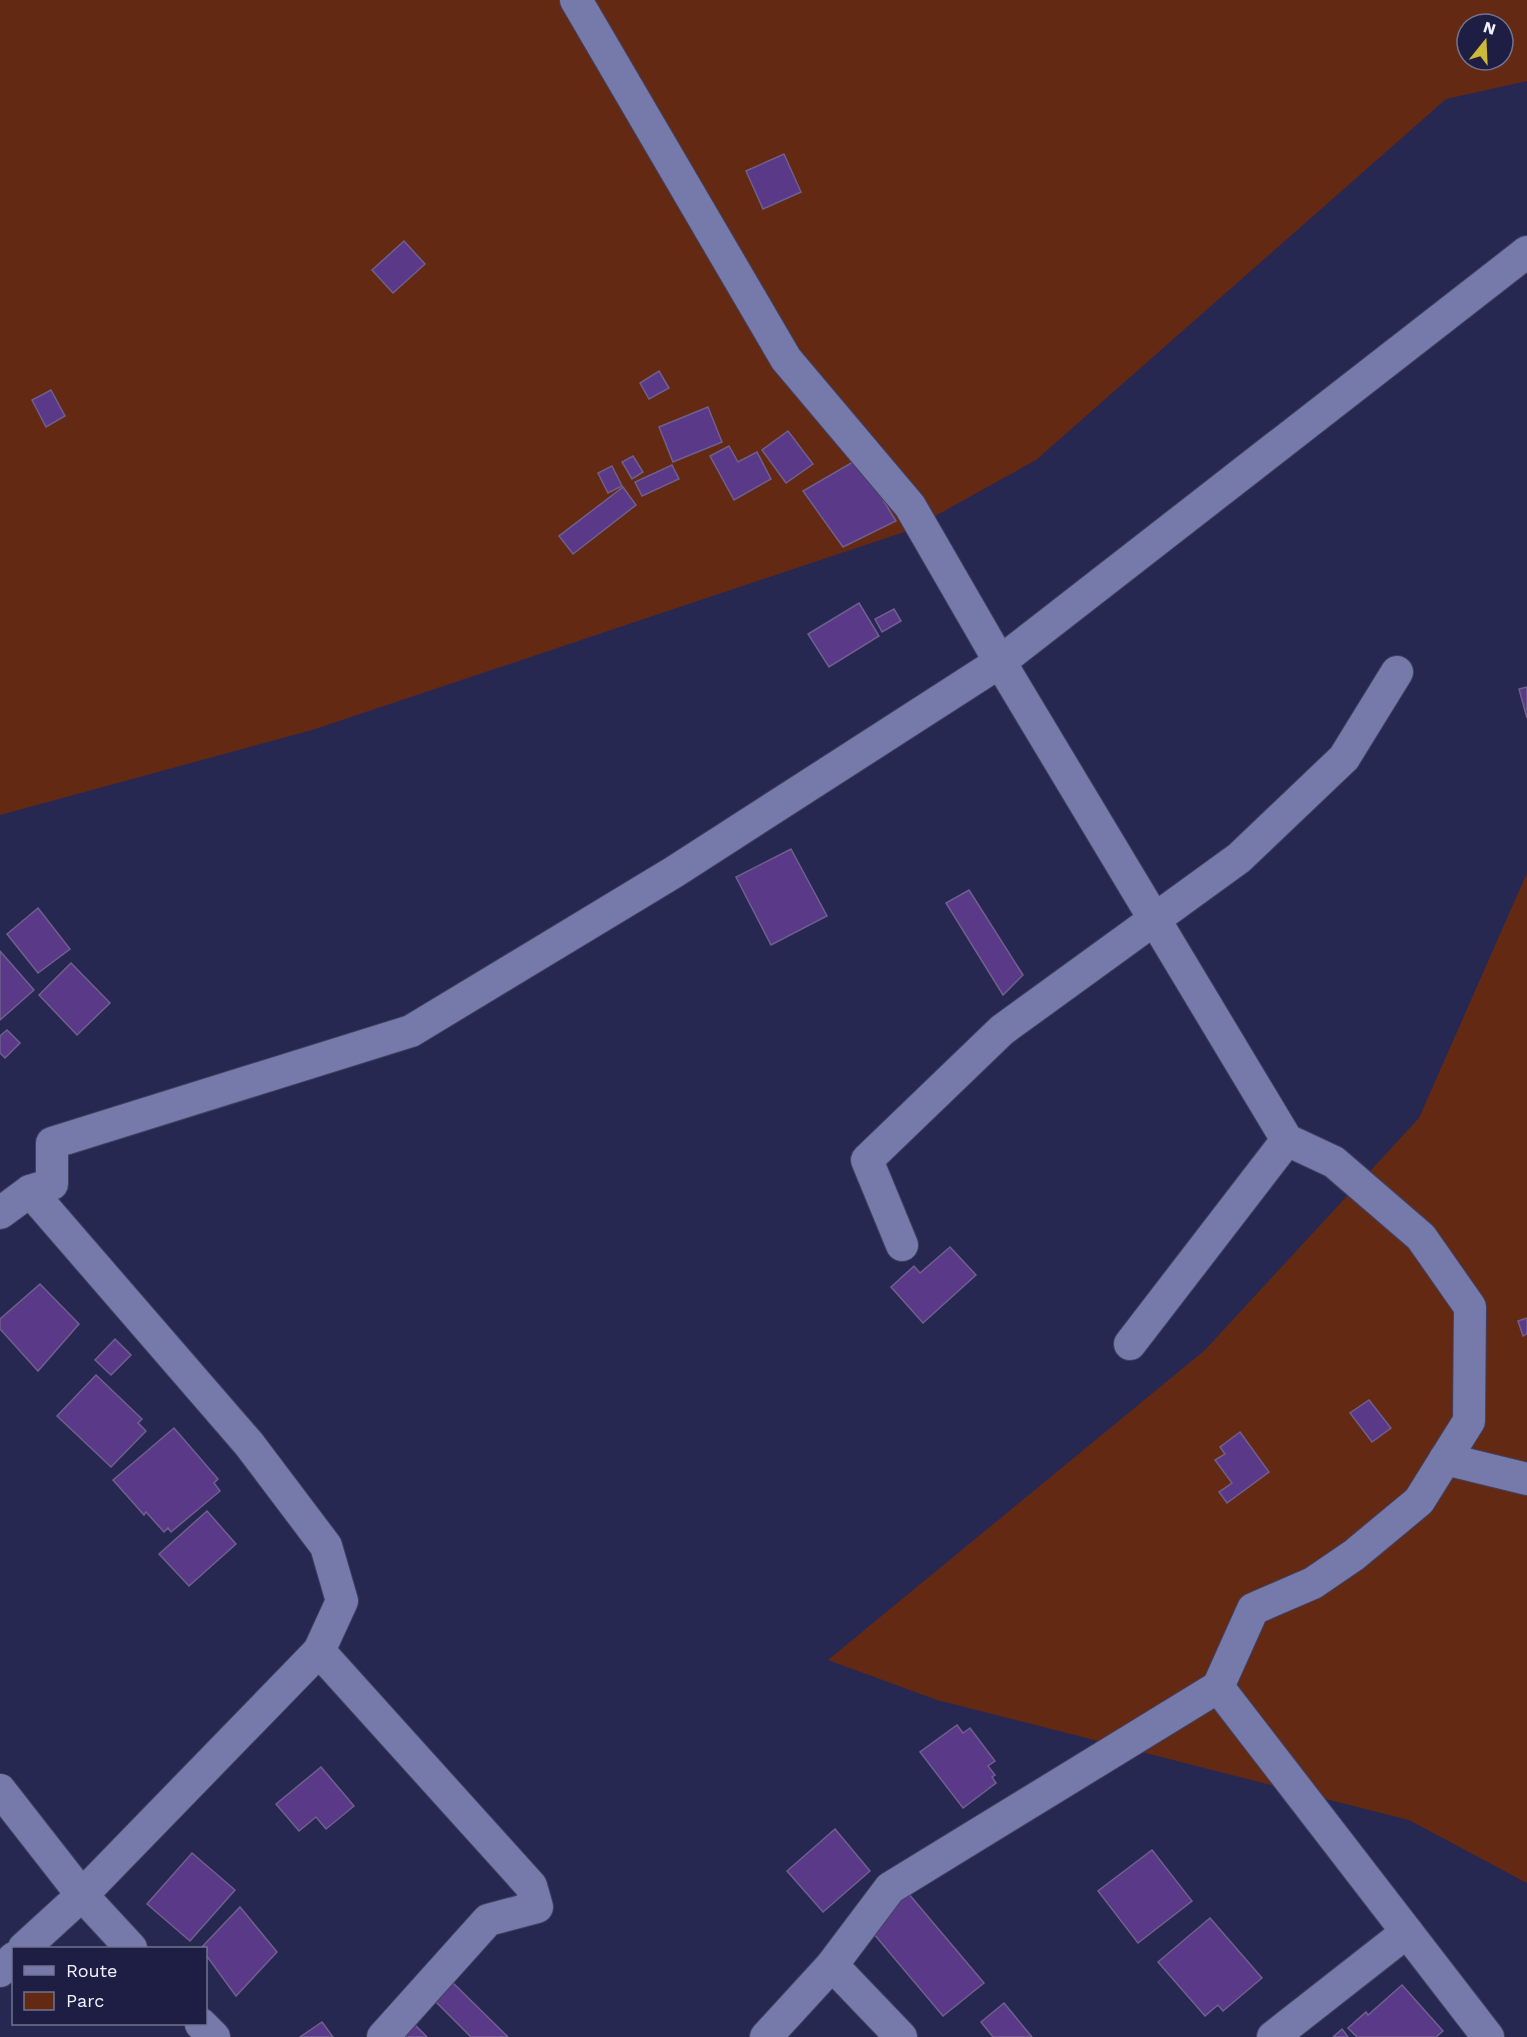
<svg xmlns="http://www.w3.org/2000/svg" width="1527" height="2037" font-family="'Work Sans',sans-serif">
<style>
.green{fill:#642913;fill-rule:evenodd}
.building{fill:#5a3a88;stroke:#6f5f8d;stroke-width:1.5}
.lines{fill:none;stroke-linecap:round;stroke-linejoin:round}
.street-casing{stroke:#424161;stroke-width:34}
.street{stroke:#767aaa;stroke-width:32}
</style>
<rect width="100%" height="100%" fill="#272851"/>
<!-- green -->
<g class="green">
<path d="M0 0H1527V81L1446 99 1036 460 910 530 312 730 0 815ZM1467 24H1503V60H1467Z"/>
<path d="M1527 873V1883L1409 1820 937 1700 828 1660 1205 1350 1419 1118Z"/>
</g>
<!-- building -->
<g class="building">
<path d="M784 154 801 192 763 209 746 171Z"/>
<path d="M404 241 425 264 393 293 372 270Z"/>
<path d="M659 371 669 388 649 399 640 383Z"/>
<path d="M51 390 65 416 46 427 32 400Z"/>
<path d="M708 407 722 442 673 462 659 427Z"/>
<path d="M788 431 813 464 786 483 762 450Z"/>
<path d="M729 446 738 462 757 452 771 479 734 500 710 456Z"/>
<path d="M633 456 643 472 632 479 622 462Z"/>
<path d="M858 459 896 521 843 547 803 491Z"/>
<path d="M672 465 679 479 642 496 635 482Z"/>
<path d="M612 466 622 486 608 493 598 473Z"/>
<path d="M623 487 636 505 573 554 559 536Z"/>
<path d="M859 603 879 636 829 667 808 634Z"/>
<path d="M894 609 901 621 882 632 875 619Z"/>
<path d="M1527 687V718L1519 689Z"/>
<path d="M791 849 827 916 771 945 736 877Z"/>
<path d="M969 890 1023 975 1003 995 946 903Z"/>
<path d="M38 908 70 949 38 973 7 934Z"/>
<path d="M0 951 34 990 0 1020Z"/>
<path d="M71 963 110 1003 77 1035 39 995Z"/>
<path d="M7 1030 20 1043 5 1058 0 1053V1036Z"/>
<path d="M950 1247 976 1275 923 1323 891 1287 914 1266 920 1273Z"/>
<path d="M40 1284 79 1324 38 1371 0 1329V1319Z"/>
<path d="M1527 1318V1334L1523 1336 1518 1321Z"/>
<path d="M115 1339 131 1355 111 1375 95 1360Z"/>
<path d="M96 1375 142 1419 138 1423 146 1431 111 1467 57 1416Z"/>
<path d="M1369 1400 1391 1428 1372 1442 1350 1413Z"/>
<path d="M174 1428 218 1479 214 1483 220 1491 171 1532 168 1528 164 1532 146 1512 144 1515 113 1480Z"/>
<path d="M1240 1432 1269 1472 1227 1503 1219 1492 1232 1483 1215 1460 1225 1454 1220 1447Z"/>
<path d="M207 1511 236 1544 189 1586 159 1554Z"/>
<path d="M957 1725 963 1733 970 1728 995 1761 988 1766 995 1775 992 1777 996 1783 963 1808 920 1752Z"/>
<path d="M321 1767 354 1806 326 1829 316 1817 299 1831 276 1804Z"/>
<path d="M835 1829 870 1871 823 1912 787 1871Z"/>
<path d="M1152 1850 1192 1901 1138 1943 1098 1891Z"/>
<path d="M192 1853 235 1890 190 1941 147 1904Z"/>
<path d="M908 1893 984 1983 943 2016 868 1927Z"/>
<path d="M240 1907 277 1952 236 1996 206 1955V1948H201Z"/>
<path d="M1210 1918 1262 1978 1223 2011 1218 2005 1205 2016 1158 1962Z"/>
<path d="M448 1978 508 2037H471L430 1996Z"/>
<path d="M1402 1985 1443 2031 1436 2037H1357L1348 2028 1366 2012 1368 2015Z"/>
<path d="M1004 2003 1032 2037H993L981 2022Z"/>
<path d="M322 2022 333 2037H300Z"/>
<path d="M414 2024 427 2037H400Z"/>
<path d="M1342 2029 1348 2037H1333Z"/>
</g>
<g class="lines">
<defs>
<g id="street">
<path d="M576 0 786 359 910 506 1000 662 1287 1140 1334 1162 1421 1237 1470 1307 1469 1421 1419 1501 1354 1555 1313 1583 1253 1609 1218 1687 890 1888 832 1965 766 2037"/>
<path d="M0 1213 30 1191"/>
<path d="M902 1245 867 1160 1002 1030 1239 858 1344 758 1397 672"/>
<path d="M1130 1344 1287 1140"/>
<path d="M1445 1459 1527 1479"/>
<path d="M1218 1687 1488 2037"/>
<path d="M0 1790 82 1895 131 1948"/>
<path d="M24 1948 82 1895 319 1651"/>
<path d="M832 1965 901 2037"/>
<path d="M0 1971 14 1958"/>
<path d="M201 2024 214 2037"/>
<path d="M383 2037 488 1920 537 1907 531 1886 319 1651 342 1601 326 1546 249 1444 30 1191 52 1184V1143L411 1031 674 872 1000 662 1527 252"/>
<path d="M1273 2037 1407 1932"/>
</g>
</defs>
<!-- street casing -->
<use href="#street" class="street-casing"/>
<!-- street -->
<use href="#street" class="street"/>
</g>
<!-- legend -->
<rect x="12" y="1947" width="195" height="78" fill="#1e1e45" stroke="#72738f" stroke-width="1.5"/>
<rect x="24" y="1966" width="30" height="9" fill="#767aaa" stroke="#72738f" stroke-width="1.5"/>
<text x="66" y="1977" font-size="18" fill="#f1f2fd">Route</text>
<rect x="24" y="1992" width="30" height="18" fill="#642913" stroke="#72738f" stroke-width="1.5"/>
<text x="66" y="2007" font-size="18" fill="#f1f2fd">Parc</text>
<!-- north arrow -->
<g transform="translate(1485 42) rotate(18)"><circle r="28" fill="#1e1e45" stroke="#72738f" stroke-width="1.5"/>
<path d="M0-4.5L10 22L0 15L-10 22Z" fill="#cdb938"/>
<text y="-9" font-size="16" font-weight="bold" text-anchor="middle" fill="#f1f2fd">N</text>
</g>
</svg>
